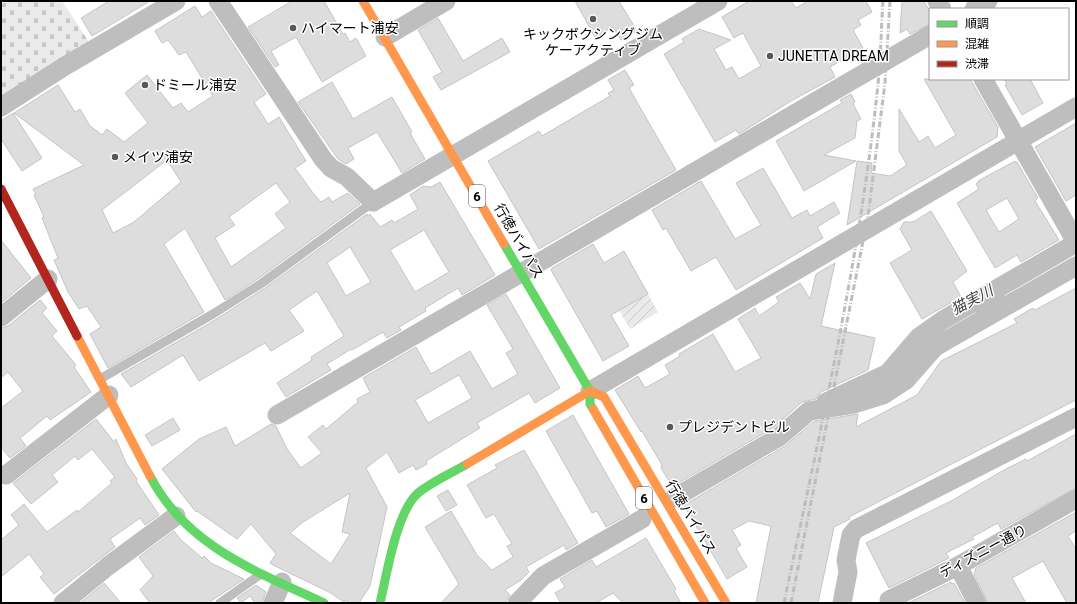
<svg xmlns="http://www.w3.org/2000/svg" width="1077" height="604" font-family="Roboto,'Noto Sans JP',sans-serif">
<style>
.cemetery{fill:url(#cemetery-stones)}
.garden{fill:url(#garden-furrows)}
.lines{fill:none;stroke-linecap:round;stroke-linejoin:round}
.stream{stroke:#bcbcbc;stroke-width:4.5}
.building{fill:#ddd;stroke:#c5c5c5;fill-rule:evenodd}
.lane{stroke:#bebebe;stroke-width:9}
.street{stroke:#bebebe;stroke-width:19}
.fast{stroke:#63d668;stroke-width:9}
.slow{stroke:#ff974d;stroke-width:9}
.jam{stroke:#b3261e;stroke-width:9}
.rail{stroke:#bdbdbd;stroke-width:3;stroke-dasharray:6 2 1 2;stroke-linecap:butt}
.poi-dot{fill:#595959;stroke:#fff;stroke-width:1.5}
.labels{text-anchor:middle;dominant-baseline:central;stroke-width:3;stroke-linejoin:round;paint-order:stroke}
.shield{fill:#fff;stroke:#4c4c4c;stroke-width:1}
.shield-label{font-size:13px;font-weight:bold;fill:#000}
.poi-label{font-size:14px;fill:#000;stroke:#fff;text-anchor:start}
.street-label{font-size:14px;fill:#000;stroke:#fff}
.water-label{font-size:15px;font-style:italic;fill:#414141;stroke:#fff}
</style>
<defs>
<pattern id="cemetery-stones" width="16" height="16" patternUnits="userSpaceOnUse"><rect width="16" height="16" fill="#eaeaea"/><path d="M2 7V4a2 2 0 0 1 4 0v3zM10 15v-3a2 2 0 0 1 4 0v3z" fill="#c7c7c7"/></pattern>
<pattern id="garden-furrows" width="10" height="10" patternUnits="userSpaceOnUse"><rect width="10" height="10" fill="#eaeaea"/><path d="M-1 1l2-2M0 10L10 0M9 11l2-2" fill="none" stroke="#c7c7c7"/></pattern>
</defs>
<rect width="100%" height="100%" fill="#fff"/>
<!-- cemetery -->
<path class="cemetery" d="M8 1H62L89 42 1 97V4Z"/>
<!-- garden -->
<path class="garden" d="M648 294 658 312 630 329 619 310Z"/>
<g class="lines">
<!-- stream -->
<path class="stream" d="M977 311 1003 297"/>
</g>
<!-- building -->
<g class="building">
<path d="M109 1H150L92 36 81 18Z"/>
<path d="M292 1H324L343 34 345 33 350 42 356 38 366 56 322 82 296 37 271 51 279 65 275 67 248 27Z"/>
<path d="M575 1H619L637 31 621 40 613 27 595 37Z"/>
<path d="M749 1H791L796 8 808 1H866L872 12 858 20 861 25 853 30 863 48 830 67 835 77 791 101 739 134 736 130 715 142 664 54 684 42 682 39 699 29 731 40 714 49 726 70 732 67 739 79 761 66 743 33 734 38 722 17Z"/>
<path d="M902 1H924L930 12V24L910 34 907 29 900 33Z"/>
<path d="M195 6 202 17 211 11 266 94 254 102 268 124 279 117 306 161 295 168 313 193 321 202 329 197 332 202 348 193 360 204 259 278 225 300 185 228 164 244 204 312 108 368 90 334 101 327 87 306 79 309 68 292 54 260 58 258 42 218 44 217 34 195 36 194 33 189 84 165 14 113 58 85 75 112 80 109 90 126 102 135 107 129 124 142 148 123 125 93 147 75 173 108 181 103 188 112 213 96 186 52 179 55 168 40 162 43 155 31ZM167 160 181 182 134 222 113 233 102 210ZM276 183 290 202 275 214 286 228 231 267 215 238 235 225 229 217Z"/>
<path d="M438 18 463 61 502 38 510 52 441 90 433 77 442 72 418 30Z"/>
<path d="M625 70 634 85 629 88 676 170 539 249 488 161 539 131 542 136 610 96 608 93 614 90 608 80Z"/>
<path d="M924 79H970L998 127 997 137 847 225 857 161 872 163 871 173 890 176 907 165 899 151V109L919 142 928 136 935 148 956 135Z"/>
<path d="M1004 79H1030L1043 103 1022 115 1005 85 1007 84Z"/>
<path d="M332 82 353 119 392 97 412 132 410 133 425 159 402 173 377 132 348 148 354 159 346 164 338 159 298 102Z"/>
<path d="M851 94 855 102 853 104 861 119 857 121 855 138 824 155 856 161 804 191 776 141 842 103 840 100Z"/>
<path d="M13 113 42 158 22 171 1 139V121Z"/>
<path d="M1076 123V195L1066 201 1035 147Z"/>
<path d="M1015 161 1016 163 1017 162 1038 198 1035 201 1059 240 1021 262 1017 255 995 268 957 203 979 189 976 184 979 182 978 181ZM1007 198 1019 219 999 232 986 210Z"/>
<path d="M763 168 792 218 807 210 810 216 834 202 840 213 817 227 823 238 736 290 716 257 691 271 666 228 663 230 652 210 701 181 735 239 761 225 736 183Z"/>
<path d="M440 182 495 275 462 295 458 288 425 308 426 311 399 327 401 330 387 338 383 332 352 350 351 349 327 364 331 370 286 397 277 383 312 360 311 357 344 336 317 291 289 310 304 331 271 351 265 343 199 381 183 355 131 387 121 374 210 323 265 288 367 214 368 216 370 214 380 227 392 220 394 223 418 209 410 195 423 186 431 187ZM424 230 449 272 415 292 390 250ZM350 247 371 282 346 296 327 263Z"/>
<path d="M931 211 967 271 953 282 961 297 922 319 890 263 912 250 900 229 904 222H913Z"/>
<path d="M1 240 31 278 1 303Z"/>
<path d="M593 244 604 263 624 251 648 294 611 315 629 346 603 361 551 270 552 268Z"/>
<path d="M835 263 821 326 875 338 868 370 821 392 816 399 802 402 773 428 675 485 671 484 661 468 662 465 642 431 641 432 615 390 638 376 645 388 670 374 665 365 680 356 679 354 713 334 735 372 761 358 738 319 755 308 759 316 779 302 776 297 800 283 810 299 816 274Z"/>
<path d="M1076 288V400L849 517 850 519 834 527 818 603H756L771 526 749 521 732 530 741 545 736 548 747 567 727 579 684 505 785 446 814 421 858 414 856 427 917 395 941 361 1017 323 1014 319 1033 308 1035 310Z"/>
<path d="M506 294 560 388 535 403 529 393 477 423 480 428 426 461 427 464 416 470 413 465 399 473 387 452 366 468 387 507 370 586 359 603H350L345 600 344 602 329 592 275 566 270 563 276 554 251 524 237 539 197 511 196 512 162 469 199 439 226 427 235 446 271 424 276 426 287 449 301 468 322 453 308 437 323 425 326 429 358 402 357 399 370 392 363 378 416 347 431 374 470 351 492 389 518 374 506 353 513 349 487 305ZM459 375 472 398 428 423 415 400ZM350 493 342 532 350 534 331 564 290 533 303 522Z"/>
<path d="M40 300 47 308 42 313 57 331 52 336 76 365 74 367 91 392 50 420 47 416 20 438 26 446 10 458 1 447V408L23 391 8 372 1 378V328L8 326Z"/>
<path d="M573 415 629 514 606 527 597 511 592 513 546 431Z"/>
<path d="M173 418 180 430 152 446 145 435Z"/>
<path d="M96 419 114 442 116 439 126 463 137 479 136 481 159 515 145 525 140 518 110 539 115 547 54 594 40 577 44 574 29 554 1 577V540L19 525 11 515 24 504 47 532 77 510 78 512 112 483 110 481 115 477 92 449 78 460 75 456 52 475 58 482 31 504 13 483Z"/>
<path d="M1076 434V488L1001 529 998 523 972 537 974 539 946 553 949 558 889 588 866 543 953 500 1002 471 1026 459 1027 461Z"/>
<path d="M524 450 578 543 566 550 564 545 526 567 529 572 521 580 505 590 510 595 505 603H441L459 584 425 527 451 511 477 555 492 570 513 557 507 546 512 544 494 514 486 518 467 485 497 468 495 465Z"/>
<path d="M448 490 457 505 446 511 437 496Z"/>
<path d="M1076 512V531L1068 536 1076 549V603H1067L1043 561 1012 578 1026 603H988L974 574 976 568Z"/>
<path d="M174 531 180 539 202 558 204 556 211 563 244 579 208 603H150L140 590 153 576 139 557Z"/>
<path d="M646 538 676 589 674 591 681 603H623L613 593 596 603H561L555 593 565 587 560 579 592 560 596 567Z"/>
<path d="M951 582 952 584 954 583 965 603H908Z"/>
<path d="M104 583 121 603H80Z"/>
<path d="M256 585 266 592 262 603H255L250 596 241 603 237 598Z"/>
</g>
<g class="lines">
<!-- lane -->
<g class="lane">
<path d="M100 379 213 314 262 283 373 202"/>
<path d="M220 603 261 574"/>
</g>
<!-- street -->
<g class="street">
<path d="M218 1 323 159 331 168 347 177 373 202 718 1"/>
<path d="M937 1 942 9"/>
<path d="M974 9 988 1"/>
<path d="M385 37 446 1"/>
<path d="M983 79 1076 242"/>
<path d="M1 107 65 66 176 1"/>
<path d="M1 317 48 279"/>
<path d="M590 391 1076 107"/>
<path d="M826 402 888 373 919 337 943 320 1076 243"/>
<path d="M277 415 930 35"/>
<path d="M6 475 109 395"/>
<path d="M674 498 779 437 809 411 854 404 883 395 906 380 935 347 1076 266"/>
<path d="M958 566 977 603"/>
<path d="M889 600 958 566 1076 499"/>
<path d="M63 603 108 566 176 516"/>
<path d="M273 603 282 582"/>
<path d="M517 603 543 576 642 519"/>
<path d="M842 603 848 572 846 560 851 535 856 529 1076 417"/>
</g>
<!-- fast -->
<g class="fast">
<path d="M504 244 590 391V404L593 409"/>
<path d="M150 476C187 547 256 571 324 603"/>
<path d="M380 603C387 574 396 514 417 494 429 483 452 473 467 464"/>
</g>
<!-- slow -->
<g class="slow">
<path d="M363 1 504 244"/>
<path d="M77 336 150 476"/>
<path d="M590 391 604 397 726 603"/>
<path d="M593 409 705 603"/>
<path d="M467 464 590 391"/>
</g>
<!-- jam -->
<path class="jam" d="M1 189 77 336"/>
<!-- rail -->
<g class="rail">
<path d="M784 603C820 431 860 259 878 84 881 56 881 28 883 1"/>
<path d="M791 603 868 216 885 83 890 1"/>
</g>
</g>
<!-- markers -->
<g class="poi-dot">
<circle cx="593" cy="19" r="4"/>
<circle cx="293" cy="28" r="4"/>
<circle cx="770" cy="56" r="4"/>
<circle cx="145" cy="85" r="4"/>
<circle cx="115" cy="157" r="4"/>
<circle cx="670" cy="427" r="4"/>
</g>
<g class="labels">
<!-- shield labels -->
<g class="shield">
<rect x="469" y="185" width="16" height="22" rx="3"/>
<rect x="636" y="487" width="16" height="22" rx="3"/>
</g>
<g class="shield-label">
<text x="477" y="196">6</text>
<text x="644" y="498">6</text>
</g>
<!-- poi labels -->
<g class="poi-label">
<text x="301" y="28">ハイマート浦安</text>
<text x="593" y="34" text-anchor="middle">キックボクシングジム<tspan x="593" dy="16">ケーアクティブ</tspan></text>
<text x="778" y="56">JUNETTA DREAM</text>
<text x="153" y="85">ドミール浦安</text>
<text x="123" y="157">メイツ浦安</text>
<text x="678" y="427">プレジデントビル</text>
</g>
<!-- street labels -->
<g class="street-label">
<text transform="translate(519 241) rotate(60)">行徳バイパス</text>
<text transform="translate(691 517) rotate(59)">行徳バイパス</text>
<text transform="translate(983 551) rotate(-28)">ディズニー通り</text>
</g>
<!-- water labels -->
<g class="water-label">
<text transform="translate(972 300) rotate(-28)">猫実川</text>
</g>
</g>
<!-- border -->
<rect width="1077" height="604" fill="none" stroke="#000000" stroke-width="4"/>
<!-- legend -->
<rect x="929" y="8" width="140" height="72" fill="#ffffff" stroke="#999999"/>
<rect x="937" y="21" width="20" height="6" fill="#63d668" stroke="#999999"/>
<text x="965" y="28" font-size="12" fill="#000000">順調</text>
<rect x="937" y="41" width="20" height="6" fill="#ff974d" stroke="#999999"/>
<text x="965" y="48" font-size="12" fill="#000000">混雑</text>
<rect x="937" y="61" width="20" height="6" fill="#b3261e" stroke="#999999"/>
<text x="965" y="68" font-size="12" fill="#000000">渋滞</text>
</svg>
